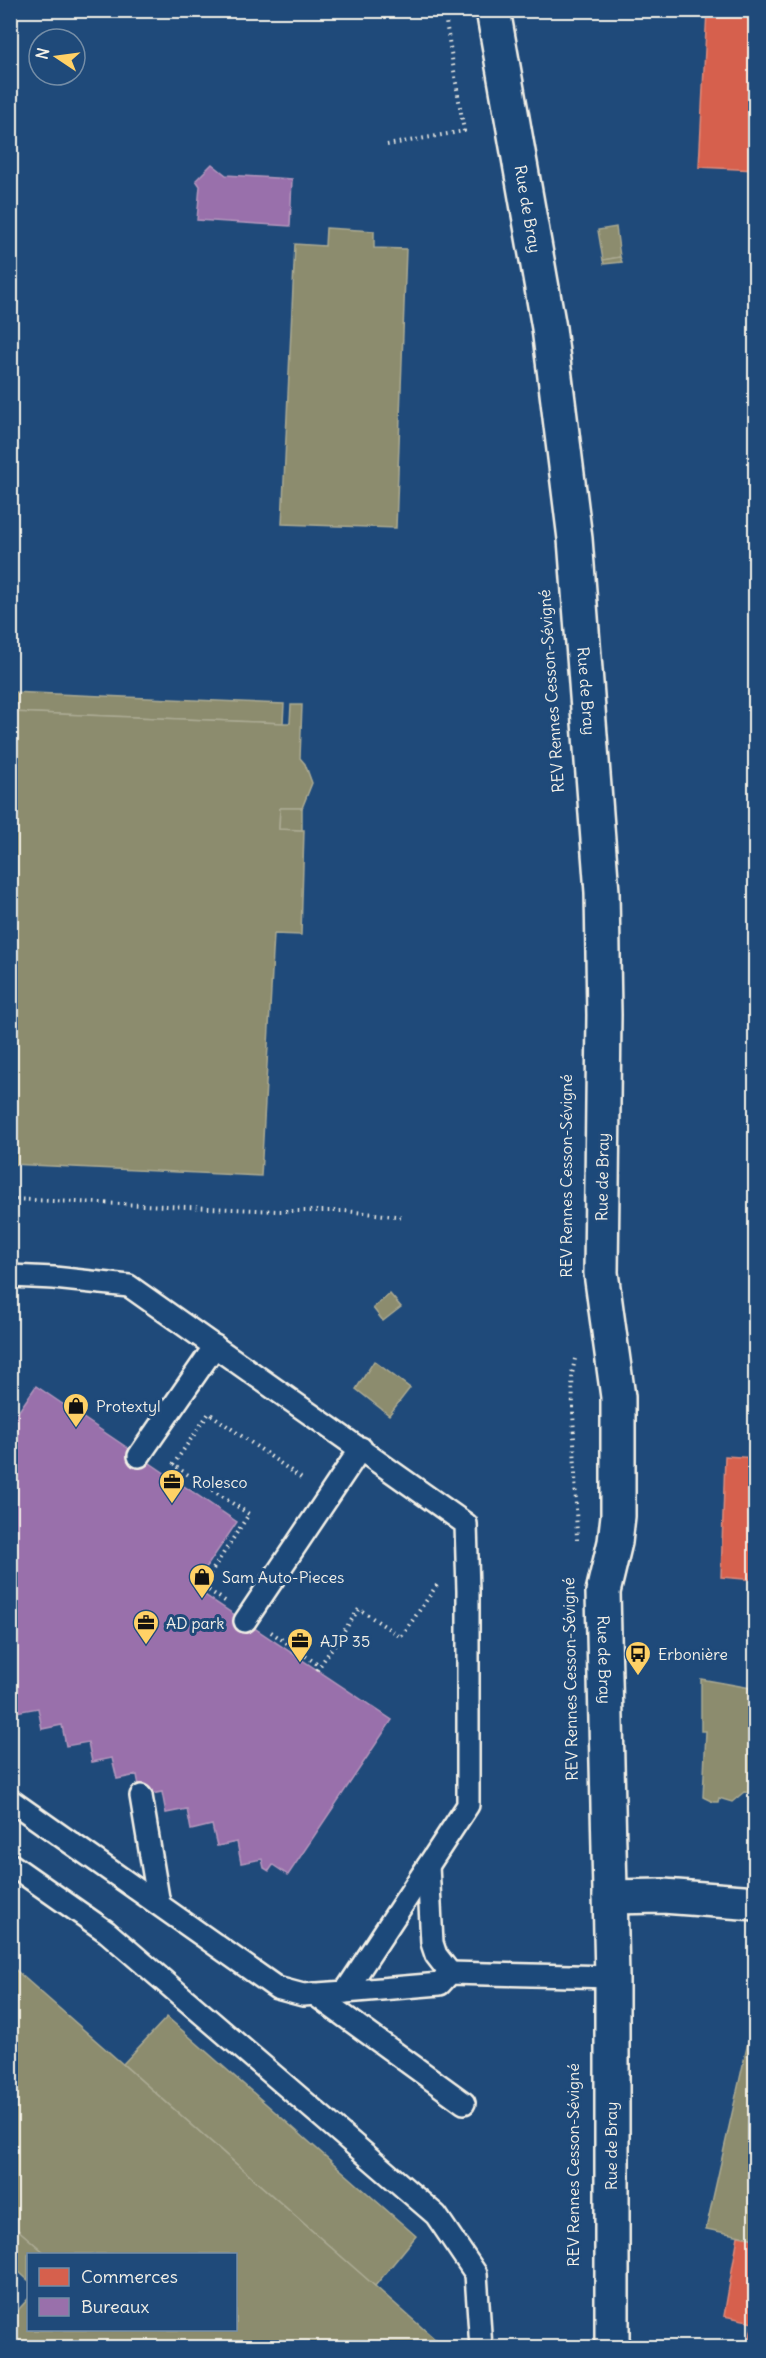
<svg xmlns="http://www.w3.org/2000/svg" width="766" height="2358" font-family="Delius,sans-serif">
<style>
.shops{fill:#d6604d;stroke:#df8c7c;stroke-width:1.5}
.offices{fill:#9970ab;stroke:#b497bd;stroke-width:1.5}
.industry{fill:#8c8c6e;stroke:#abaa93;stroke-width:1.5}
.lines{fill:none;stroke-linecap:round;stroke-linejoin:round}
.lane-casing{stroke:#f4f1e8;stroke-width:26}
.street-casing{stroke:#f4f1e8;stroke-width:38}
.secondary-casing{stroke:#f4f1e8;stroke-width:38}
.path{stroke:#f4f1e8;stroke-width:4;stroke-dasharray:1.5 4.5;stroke-linecap:butt}
.lane{stroke:#1f4a7a;stroke-width:21}
.street{stroke:#1f4a7a;stroke-width:33}
.secondary{stroke:#1f4a7a;stroke-width:33}
.labels{text-anchor:middle;dominant-baseline:central;stroke-width:6;stroke-linejoin:round;paint-order:stroke}
.street-label{font-size:16px;fill:#f4f1e8;stroke:#1f4a7a}
.poi-label{font-size:16px;fill:#f4f1e8;stroke:#1f4a7a;text-anchor:start}
</style>
<rect width="100%" height="100%" fill="#1f4a7a"/>
<filter id="ink" filterUnits="userSpaceOnUse"><feTurbulence type="fractalNoise" baseFrequency=".0167" numOctaves="2"/><feDisplacementMap in="SourceGraphic" scale="12" xChannelSelector="R" yChannelSelector="G"/><feConvolveMatrix kernelMatrix="1 2 1 2 8 2 1 2 1" color-interpolation-filters="sRGB"/></filter>
<g filter="url(#ink)">
<!-- shops -->
<g class="shops">
<path d="M707 10H756V170L699 167Z"/>
<path d="M725 1456 756 1458V1580L721 1577Z"/>
<path d="M738 2236 756 2239V2348H748L753 2322 724 2316Z"/>
</g>
<!-- offices -->
<g class="offices">
<path d="M212 164 226 175 292 179 290 226 197 220 200 186 196 180Z"/>
<path d="M36 1386 237 1522 193 1587 392 1720 288 1875 273 1865 269 1871 264 1868 262 1859 241 1863 237 1842 217 1846 212 1825 191 1830 187 1809 166 1813 162 1792 141 1796 137 1775 117 1779 112 1758 92 1762 88 1742 66 1746 62 1725 42 1729 38 1708 16 1712 12 1691 10 1692V1424Z"/>
</g>
<!-- industry -->
<g class="industry">
<path d="M616 227 620 257 603 260 598 230Z"/>
<path d="M326 228 374 231V248L406 249 396 528 282 524 295 244 325 246Z"/>
<path d="M620 257 622 262 604 264 603 260Z"/>
<path d="M10 692 284 704 283 723 10 712Z"/>
<path d="M291 705H302L300 758 305 764 312 783 302 808H280L279 829 304 830 301 935 274 934 261 1176 10 1164V712L283 723H290Z"/>
<path d="M280 808H302V830L279 829Z"/>
<path d="M390 1294 401 1307 383 1321 373 1308Z"/>
<path d="M374 1361 410 1388 389 1415 356 1389Z"/>
<path d="M701 1679 756 1689V1793L744 1792 732 1802 719 1798 718 1802H713L703 1797 706 1731H701Z"/>
<path d="M10 1965 375 2286 445 2348H10V2319L28 2299V2330H236V2254H46L10 2223Z"/>
<path d="M756 2007V2239L706 2229Z"/>
<path d="M167 2017 416 2236 375 2286 123 2064Z"/>
<path d="M10 2223 46 2254H28V2280L10 2264Z"/>
</g>
<g class="lines">
<defs>
<g id="lane">
<path d="M10 1276 54 1278 129 1286 466 1524 468 1591V1805L345 1992 303 1995 277 1988 10 1800"/>
<path d="M139 1456 215 1346"/>
<path d="M245 1621 361 1448"/>
<path d="M141 1796 159 1904"/>
<path d="M10 1864 107 1932 436 2215 476 2274 481 2348"/>
<path d="M428 1866 432 1943 436 1955 450 1973"/>
<path d="M345 1992 440 1984 450 1973 612 1977"/>
<path d="M314 1994 464 2103"/>
</g>
<path id="street" d="M610 1897 663 1896 756 1903"/>
<g id="secondary">
<path id="s1" d="M493 10 549 328 575 539 602 892 604 1015 601 1273 618 1397V1516L615 1542 603 1592 612 1977V2348"/>
</g>
</defs>
<!-- lane casing -->
<use href="#lane" class="lane-casing"/>
<!-- street casing -->
<use href="#street" class="street-casing"/>
<!-- secondary casing -->
<use href="#secondary" class="secondary-casing"/>
<!-- path -->
<g class="path">
<path d="M387 145 464 131 444 10"/>
<path d="M10 1199 277 1211H345L405 1217"/>
<path d="M575 1359 572 1374 577 1540"/>
<path d="M225 1601 202 1586 249 1514 173 1465 209 1413 304 1480"/>
<path d="M271 1632 320 1666"/>
<path d="M317 1670 359 1609 401 1637 437 1585"/>
</g>
<!-- lane -->
<use href="#lane" class="lane"/>
<!-- street -->
<use href="#street" class="street"/>
<!-- secondary -->
<use href="#secondary" class="secondary"/>
</g>
</g>
<!-- icons -->
<defs>
<symbol id="shop-pin" viewBox="-11 -11 22 30"><path d="M0 17L-7.5 6A9.5 9.5 0 1 1 7.5 6Z" fill="#ffd166" stroke="#1f4a7a"/><path d="M-5-2.5h2.3a2.7 3.5 0 0 1 5.4 0H5L5.5 6h-11ZM-1.5-2.5h3a1.5 2.3 0 0 0-3 0Z" fill="#111"/></symbol>
<symbol id="office-pin" viewBox="-11 -11 22 30"><path d="M0 17L-7.5 6A9.5 9.5 0 1 1 7.5 6Z" fill="#ffd166" stroke="#1f4a7a"/><path d="M-6-3h4V-5.5h4V-3h4V5H-6ZM-1-4.5V-3h2v-1.5ZM-6 0V1H6V0Z" fill="#111"/></symbol>
<symbol id="bus-pin" viewBox="-11 -11 22 30"><path d="M0 17L-7.5 6A9.5 9.5 0 1 1 7.5 6Z" fill="#ffd166" stroke="#1f4a7a"/><path d="M-5-6H5V4H4V6H2V4H-2V6H-4V4H-5ZM-3.5-4V0h7V-4ZM-3.5 1.2v1.5H-2V1.2ZM2 1.2v1.5H3.5V1.2Z" fill="#111"/></symbol>
</defs>
<g fill-rule="evenodd">
<use href="#shop-pin" x="61" y="1391" width="30" height="40"/>
<use href="#office-pin" x="157" y="1467" width="30" height="40"/>
<use href="#shop-pin" x="187" y="1562" width="30" height="40"/>
<use href="#office-pin" x="131" y="1608" width="30" height="40"/>
<use href="#office-pin" x="285" y="1626" width="30" height="40"/>
<use href="#bus-pin" x="623" y="1639" width="30" height="40"/>
</g>
<g class="labels">
<!-- street labels -->
<g class="street-label">
<text stroke="none"><textPath href="#s1" startOffset="202">Rue de Bray</textPath></text>
<text transform="translate(551 691) rotate(-94)">REV Rennes Cesson-Sévigné</text>
<text stroke="none"><textPath href="#s1" startOffset="688">Rue de Bray</textPath></text>
<text transform="translate(566 1176) rotate(-90)">REV Rennes Cesson-Sévigné</text>
<text transform="translate(602 1177) rotate(-89)">Rue de Bray</text>
<text stroke="none"><textPath href="#s1" startOffset="1660">Rue de Bray</textPath></text>
<text transform="translate(570 1679) rotate(-91)">REV Rennes Cesson-Sévigné</text>
<text transform="translate(611 2146) rotate(-90)">Rue de Bray</text>
<text transform="translate(573 2165) rotate(-90)">REV Rennes Cesson-Sévigné</text>
</g>
<!-- poi labels -->
<g class="poi-label">
<text x="96" y="1406">Protextyl</text>
<text x="192" y="1482">Rolesco</text>
<text x="222" y="1577">Sam Auto-Pieces</text>
<text x="166" y="1623">AD park</text>
<text x="320" y="1641">AJP 35</text>
<text x="658" y="1654">Erbonière</text>
</g>
</g>
<!-- margin -->
<rect width="766" height="2358" fill="none" stroke="#1f4a7a" stroke-width="36"/>
<rect x="18" y="18" width="730" height="2322" fill="none" stroke="#f4f1e8" stroke-width="2" filter="url(#ink)"/>
<!-- legend -->
<rect x="27" y="2253" width="210" height="78" fill="#1f4a7a" stroke="#748da6" stroke-width="1.5"/>
<rect x="39" y="2268" width="30" height="18" fill="#d6604d" stroke="#748da6" stroke-width="1.5"/>
<text x="81" y="2283" font-size="18" fill="#f4f1e8">Commerces</text>
<rect x="39" y="2298" width="30" height="18" fill="#9970ab" stroke="#748da6" stroke-width="1.5"/>
<text x="81" y="2313" font-size="18" fill="#f4f1e8">Bureaux</text>
<!-- north arrow -->
<g transform="translate(57 57) rotate(283)"><circle r="28" fill="#1f4a7a" stroke="#748da6" stroke-width="1.5"/>
<path d="M0-4.5L10 22L0 15L-10 22Z" fill="#ffd166"/>
<text y="-9" font-size="16" font-weight="bold" text-anchor="middle" fill="#f4f1e8">N</text>
</g>
</svg>
